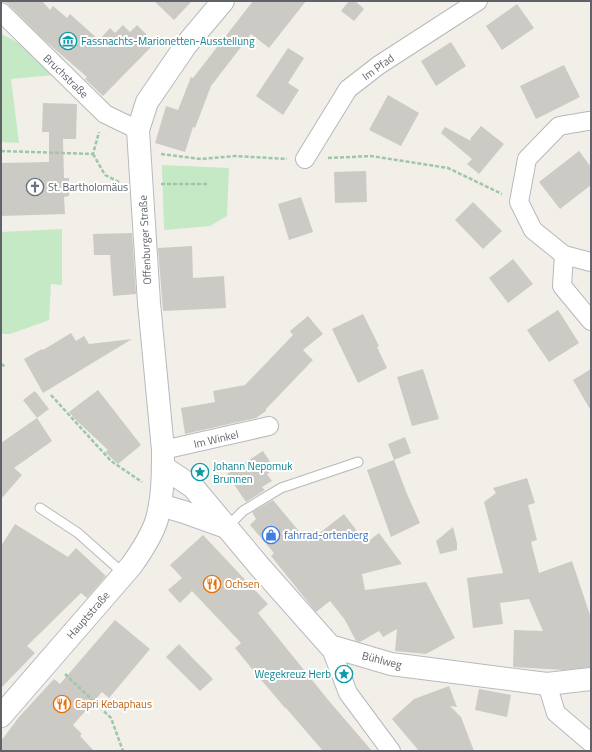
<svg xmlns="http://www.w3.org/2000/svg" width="592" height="752" font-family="'Titillium Web',sans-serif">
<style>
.green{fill:#c5e8c5}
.building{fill:#cccac5}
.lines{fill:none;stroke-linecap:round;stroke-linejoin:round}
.lane-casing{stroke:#b5b8bc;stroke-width:11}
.street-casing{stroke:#b5b8bc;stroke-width:20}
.secondary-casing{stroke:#b6babf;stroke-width:24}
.path{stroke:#9cc7a9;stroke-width:2.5;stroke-dasharray:4 2;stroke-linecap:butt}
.lane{stroke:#fff;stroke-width:9}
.street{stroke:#fff;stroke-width:18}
.secondary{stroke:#fff;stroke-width:22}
.labels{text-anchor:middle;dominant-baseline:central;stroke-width:4;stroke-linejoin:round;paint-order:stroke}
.culture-label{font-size:11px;fill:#0d838f;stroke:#fff;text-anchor:start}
.street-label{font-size:11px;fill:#5f6368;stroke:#fff}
.worship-label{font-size:11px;fill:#5b616d;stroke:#fff;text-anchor:start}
.shop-label{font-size:11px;fill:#366cbe;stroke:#fff;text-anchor:start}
.food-label{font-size:11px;fill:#c56008;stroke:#fff;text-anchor:start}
</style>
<rect width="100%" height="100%" fill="#f1efe8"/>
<!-- green -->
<g class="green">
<path d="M1 34C22 42 39 59 54 75L11 79 19 143 1 142Z"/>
<path d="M162 165 229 168 227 216 210 226 164 230Z"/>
<path d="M62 229V285L51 284 49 320 10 334H1V232Z"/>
</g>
<!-- building -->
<g class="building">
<path d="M3 1H42L50 10 53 6 67 18 70 14 99 40 110 28 115 33 123 25 130 32 137 25 155 43 103 96 85 79 87 77 42 38 8 4Z"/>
<path d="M154 1H192L174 20Z"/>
<path d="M253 1H306L269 48 251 34 211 86 195 128 193 127 185 152 155 143 166 106 178 110 191 77 193 78Z"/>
<path d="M349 1H355L364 9 354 21 341 11Z"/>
<path d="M517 4 534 28 502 50 486 26Z"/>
<path d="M451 42 466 66 436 86 421 61Z"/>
<path d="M288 48 304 58 288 83 299 90 283 115 256 96Z"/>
<path d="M564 65 580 97 536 119 520 86Z"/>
<path d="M388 95 419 113 401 146 369 130Z"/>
<path d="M43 103 77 104 76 139H63L64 178H69V196L64 197 65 214 1 216V163L49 162V132H42Z"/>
<path d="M481 126 504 144 479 174 467 164 472 159 441 133 445 127 471 141 470 139Z"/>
<path d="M579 151 591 167V185L560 209 539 182Z"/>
<path d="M366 171 367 202 335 203 334 172Z"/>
<path d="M301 197 313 232 289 240 278 204Z"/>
<path d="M473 202 502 231 483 249 455 220Z"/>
<path d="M132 233 136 294 113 296 110 255H94L93 234Z"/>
<path d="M192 246 193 278 224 276 226 308 163 311 158 248Z"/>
<path d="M513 259 533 284 508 303 489 278Z"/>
<path d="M558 310 579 343 549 362 527 330Z"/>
<path d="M363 314 379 346 377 347 387 368 358 383 332 329Z"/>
<path d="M308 316 323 334 303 350 313 360 266 409V411L256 418 185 434 181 408 215 402 213 391 245 385 293 335 290 331Z"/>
<path d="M71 333 76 341 84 336 89 344 132 339 43 393 24 359 42 349 43 350Z"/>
<path d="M423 369 439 419 412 426 397 377Z"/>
<path d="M591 369V411L573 380Z"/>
<path d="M98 390 141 445 118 464 105 452 108 450 76 420 69 412Z"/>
<path d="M35 391 49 409 37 418 23 400Z"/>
<path d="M37 418 52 441 14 468 22 475 1 499V443Z"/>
<path d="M405 437 411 453 394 460 388 444Z"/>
<path d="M263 451 275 469 267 474 272 481 262 487 265 490 246 502 227 474Z"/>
<path d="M394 460 407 494 420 523 391 537 367 470Z"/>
<path d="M527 478 535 503 528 505 537 540 531 542 539 573 572 561 591 618V667L563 670 513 667 514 630 543 631 529 599 500 603 503 624 473 628 467 578 503 573 484 502 496 493 493 488Z"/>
<path d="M273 500 308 542 344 514 366 543 379 533 402 564 362 574 365 590 426 582 455 638 426 654 395 651 397 629 383 637 379 631 360 642 356 641 345 620 330 601 316 612 271 556 274 553 250 525 256 519 252 512Z"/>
<path d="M15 524 68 557 76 548 106 576 87 598 81 593 27 646 35 653 1 688V546Z"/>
<path d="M453 527 457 543V550L440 554 436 541Z"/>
<path d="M203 535 268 604 258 613 329 701 372 751H323L286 708H285L257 675 235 648 241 643 192 591 180 603 168 590 182 578 170 565Z"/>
<path d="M115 620 150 649 109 698 102 692 73 725 82 734 80 736 94 751H1V741L19 717 54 679 60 684Z"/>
<path d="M179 644 213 679 200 691 166 657Z"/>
<path d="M449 686 457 707 450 706 461 717 474 751H419L392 719 414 699Z"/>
<path d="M479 689 511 695 507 717 475 710Z"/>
</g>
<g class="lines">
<defs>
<g id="lane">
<path d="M40 508 78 533 124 574"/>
<path d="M226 528 243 511 281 488 358 462"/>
</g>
<g id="street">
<path d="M1 12 105 114 138 130"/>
<path d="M591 121H588L559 126 527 159 519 202 533 230 564 255 591 262"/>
<path d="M305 159 348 89 379 65 478 1"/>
<path d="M564 255 562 286 591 321"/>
<path d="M163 450 269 426"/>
<path d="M330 646 348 693 391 751"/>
<path d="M547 684 556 713 591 743"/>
</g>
<g id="secondary">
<path d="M163 467 193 487 260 567 330 646 391 664 547 684 591 679"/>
<path d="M160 505 184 512 223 526"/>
<path d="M1 716 131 566C141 552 152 536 157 519 163 497 163 473 163 450L149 303 138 130 147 102 186 45 223 1"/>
</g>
</defs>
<!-- lane casing -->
<use href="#lane" class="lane-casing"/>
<!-- street casing -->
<use href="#street" class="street-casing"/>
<!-- secondary casing -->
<use href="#secondary" class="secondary-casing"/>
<!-- path -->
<g class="path">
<path d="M1 151 93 154 99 132"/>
<path d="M93 154 105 175 121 183"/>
<path d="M161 154 201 159 235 156 287 159"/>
<path d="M328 158 371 156 448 168 502 194"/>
<path d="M161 184H209"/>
<path d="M1 364 6 367"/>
<path d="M51 395 111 461 142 482"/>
<path d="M65 674 111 718 123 751"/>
</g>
<!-- lane -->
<use href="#lane" class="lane"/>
<!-- street -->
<use href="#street" class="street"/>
<!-- secondary -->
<use href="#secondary" class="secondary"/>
</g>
<!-- icons -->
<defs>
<symbol id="museum-ring" viewBox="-11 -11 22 22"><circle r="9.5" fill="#fff" stroke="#0f9aa8" stroke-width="1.5"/><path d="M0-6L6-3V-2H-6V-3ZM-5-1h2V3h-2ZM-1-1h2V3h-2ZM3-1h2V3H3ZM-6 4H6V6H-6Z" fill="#0f9aa8"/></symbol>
<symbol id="church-ring" viewBox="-11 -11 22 22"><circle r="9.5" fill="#fff" stroke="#6b7280" stroke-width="1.5"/><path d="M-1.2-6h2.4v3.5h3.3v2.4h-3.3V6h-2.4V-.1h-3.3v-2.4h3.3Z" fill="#6b7280"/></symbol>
<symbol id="sight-ring" viewBox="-11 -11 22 22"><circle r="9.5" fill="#fff" stroke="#0f9aa8" stroke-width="1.5"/><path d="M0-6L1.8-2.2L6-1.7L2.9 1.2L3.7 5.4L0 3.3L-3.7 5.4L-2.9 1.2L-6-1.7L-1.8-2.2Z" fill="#0f9aa8"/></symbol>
<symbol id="shop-ring" viewBox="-11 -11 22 22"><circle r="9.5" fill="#fff" stroke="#3f7fe0" stroke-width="1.5"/><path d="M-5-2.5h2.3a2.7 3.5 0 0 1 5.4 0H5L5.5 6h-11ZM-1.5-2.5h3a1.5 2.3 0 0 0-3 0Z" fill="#3f7fe0"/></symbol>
<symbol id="restaurant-ring" viewBox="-11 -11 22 22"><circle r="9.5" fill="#fff" stroke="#e8710a" stroke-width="1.5"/><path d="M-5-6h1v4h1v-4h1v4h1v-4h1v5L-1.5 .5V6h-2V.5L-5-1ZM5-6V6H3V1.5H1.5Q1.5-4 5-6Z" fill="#e8710a"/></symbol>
</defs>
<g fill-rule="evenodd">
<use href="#museum-ring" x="58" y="31" width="20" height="20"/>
<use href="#church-ring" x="25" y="177" width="20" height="20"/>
<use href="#sight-ring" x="190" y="462" width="20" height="20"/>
<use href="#shop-ring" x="261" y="525" width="20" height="20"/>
<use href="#restaurant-ring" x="202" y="574" width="20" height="20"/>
<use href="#sight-ring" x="334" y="664" width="20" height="20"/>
<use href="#restaurant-ring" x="52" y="694" width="20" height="20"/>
</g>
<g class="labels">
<!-- culture labels -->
<g class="culture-label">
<text x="81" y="41">Fassnachts-Marionetten-Ausstellung</text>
<text x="213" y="466">Johann Nepomuk<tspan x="213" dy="13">Brunnen</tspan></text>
<text x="331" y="674" text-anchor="end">Wegekreuz Herb</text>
</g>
<!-- street labels -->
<g class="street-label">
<text transform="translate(378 67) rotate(-36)">Im Pfad</text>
<text transform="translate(66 76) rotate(44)">Bruchstraße</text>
<text transform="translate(145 240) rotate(-93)">Offenburger Straße</text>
<text transform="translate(216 439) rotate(-13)">Im Winkel</text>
<text transform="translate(88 615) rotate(-49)">Hauptstraße</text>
<text transform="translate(382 660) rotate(14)">Bühlweg</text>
</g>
<!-- worship labels -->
<g class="worship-label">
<text x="48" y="187">St. Bartholomäus</text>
</g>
<!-- shop labels -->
<g class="shop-label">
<text x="284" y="535">fahrrad-ortenberg</text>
</g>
<!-- food labels -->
<g class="food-label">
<text x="225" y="584">Ochsen</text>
<text x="75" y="704">Capri Kebaphaus</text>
</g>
</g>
<!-- border -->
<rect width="592" height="752" fill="none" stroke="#5f6368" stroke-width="4"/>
</svg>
